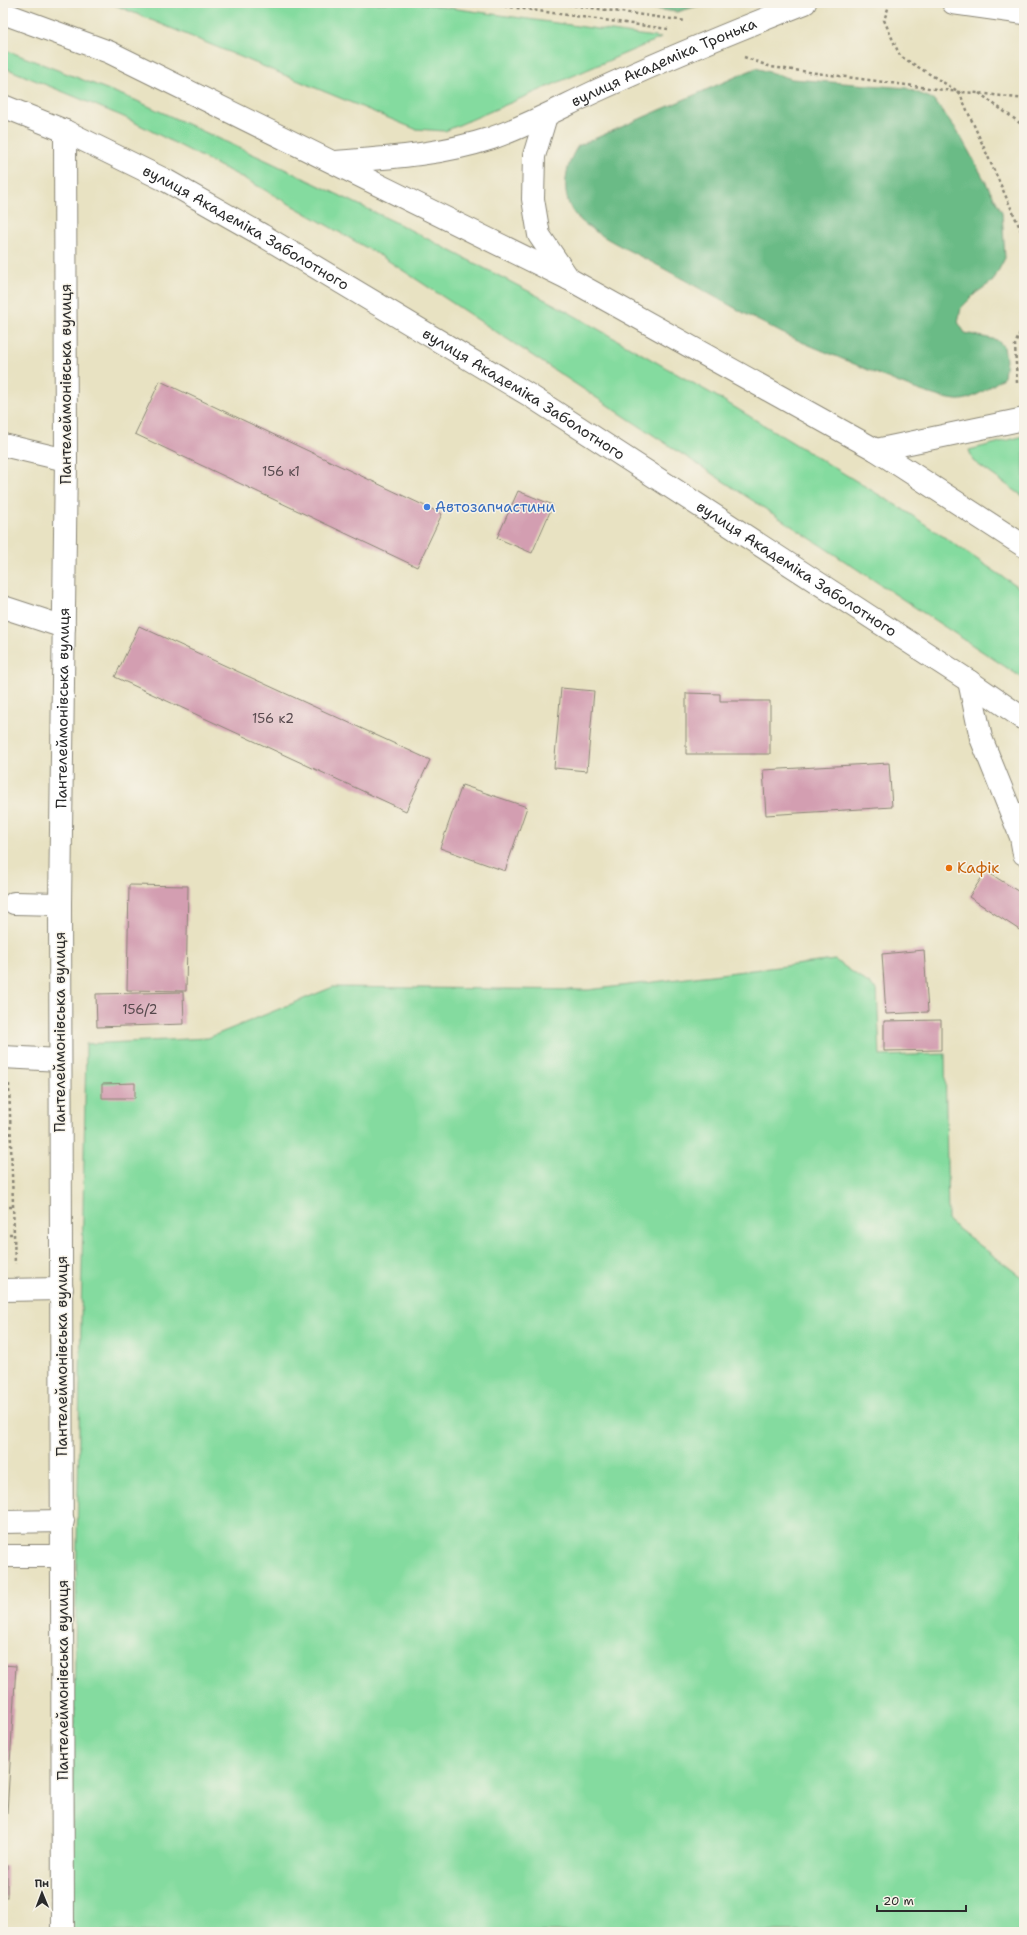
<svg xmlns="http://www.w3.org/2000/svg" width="1027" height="1935" font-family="'Shantell Sans',sans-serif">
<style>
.green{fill:#84db9f;stroke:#588365}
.forest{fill:#6bbb86;stroke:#4b7358}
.building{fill:#d39eb1}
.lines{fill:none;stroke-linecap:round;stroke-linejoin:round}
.minor-casing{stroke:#8a8676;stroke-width:24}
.highway-casing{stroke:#8a8676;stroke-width:24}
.path{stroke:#8a8676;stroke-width:2.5;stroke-dasharray:3 3;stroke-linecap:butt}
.minor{stroke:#fff;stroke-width:22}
.highway{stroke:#fff;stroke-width:22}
.shop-dot{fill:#3f7fe0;stroke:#f7f3e8;stroke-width:1.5}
.food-dot{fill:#e8710a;stroke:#f7f3e8;stroke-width:1.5}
.labels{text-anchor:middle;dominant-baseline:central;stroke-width:3;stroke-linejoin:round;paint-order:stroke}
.number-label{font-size:13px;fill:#55484c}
.street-label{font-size:15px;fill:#2b2b2b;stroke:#f7f3e8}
.shop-label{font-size:15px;fill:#366cbe;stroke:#f7f3e8;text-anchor:start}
.food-label{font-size:15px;fill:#c56008;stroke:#f7f3e8;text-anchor:start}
</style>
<rect width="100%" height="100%" fill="#f7f3e8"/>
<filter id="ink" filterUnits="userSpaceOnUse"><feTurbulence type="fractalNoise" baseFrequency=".025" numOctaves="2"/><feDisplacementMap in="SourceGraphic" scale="8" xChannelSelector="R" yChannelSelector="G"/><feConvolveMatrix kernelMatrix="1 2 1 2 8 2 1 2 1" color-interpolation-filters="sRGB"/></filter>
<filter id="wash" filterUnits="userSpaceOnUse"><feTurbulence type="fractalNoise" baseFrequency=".012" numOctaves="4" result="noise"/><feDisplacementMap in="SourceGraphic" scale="16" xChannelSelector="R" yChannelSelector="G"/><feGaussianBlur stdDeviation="0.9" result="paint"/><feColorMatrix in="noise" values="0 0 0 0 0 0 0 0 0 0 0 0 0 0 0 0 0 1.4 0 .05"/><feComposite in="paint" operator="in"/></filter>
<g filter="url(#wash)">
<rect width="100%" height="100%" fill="#e8e2c2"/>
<!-- green -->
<g class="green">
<path d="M110 3H416L661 38 445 131 415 129Z"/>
<path d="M3 49 135 100 272 163 397 223 561 308 721 399 904 510 1024 591V679L381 256 249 181 124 117 3 67Z"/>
<path d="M1024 436V497L973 461 969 450Z"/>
<path d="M835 960 877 989 880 1056 945 1054 948 1221 1024 1279V1932H70L86 1044 208 1038 333 987 588 990Z"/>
</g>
<!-- forest -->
<g class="forest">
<path d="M610 3H708L677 12Z"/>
<path d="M756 68 792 79 906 88 933 99 957 130 1002 212 1005 258 993 281 976 293 961 308 958 322 965 333 997 340 1004 347 1006 360 1004 377C993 385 971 402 956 400 929 397 885 377 859 366 834 355 807 345 782 333 740 312 700 288 659 266 637 254 587 232 573 212 560 192 566 163 578 146Z"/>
</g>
<g id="blocks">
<!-- building -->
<g class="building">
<path d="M160 381 442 514 417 567 135 434Z"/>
<path d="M518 491 553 505 532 553 497 538Z"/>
<path d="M139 626 430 760 406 811 115 677Z"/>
<path d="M561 688 594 691 587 771 554 768Z"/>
<path d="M686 693 720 694V701H770V754H686Z"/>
<path d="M889 763 892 807 766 815 763 770Z"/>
<path d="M462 785 527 807 505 871 440 848Z"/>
<path d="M986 871 1024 895V933L969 897Z"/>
<path d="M129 885 188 886 186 991 127 990Z"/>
<path d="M924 950 928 1012 886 1014 882 954Z"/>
<path d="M183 992 184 1024 97 1027 96 994Z"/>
<path d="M941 1020V1050L884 1051V1021Z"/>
<path d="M135 1083V1098H102V1084Z"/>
<path d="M3 1665 16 1666 7 1813 3 1812Z"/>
<rect x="3" y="1866" width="4" height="31"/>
</g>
</g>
</g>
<g filter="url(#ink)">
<use href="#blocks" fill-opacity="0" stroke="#8a8676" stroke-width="1"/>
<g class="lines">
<defs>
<g id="minor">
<path d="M953 3 1024 13"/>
<path d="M546 116 534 156 533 199 539 235 569 279"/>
<path id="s1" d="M334 162C387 158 441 155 492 138 527 126 560 108 594 92 663 60 734 31 805 3"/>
<path d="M3 445 66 460"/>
<path d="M876 450 1024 419"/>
<path d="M3 607 64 627"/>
<path d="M969 681 981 738 1021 837 1024 854"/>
<path d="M14 903 60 904"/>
<path d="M3 1057 60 1060"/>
<path d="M3 1290 62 1289"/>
<path d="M3 1522 63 1521"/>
<path d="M3 1556H62"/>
<path id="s2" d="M63 1932 60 904 66 460 65 131"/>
</g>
<g id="highway">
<path d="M3 13 109 52 569 279 876 450 1024 546"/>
<path id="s3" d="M3 106 65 131 167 181 262 235 529 395 969 681 1024 719"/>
</g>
</defs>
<!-- minor casing -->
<use href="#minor" class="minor-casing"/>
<!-- highway casing -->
<use href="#highway" class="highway-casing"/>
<!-- path -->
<g class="path">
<path d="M481 3 668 29"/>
<path d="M556 3 686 21"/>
<path d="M890 3 884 20 900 56 959 92 1024 237"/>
<path d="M744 57 771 67 959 92 979 93 1024 99"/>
<path d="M979 93 1024 126"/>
<path d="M1017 383 1015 345 1024 323"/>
<path d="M9 1084 15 1264"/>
<path d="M3 1207H13"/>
<path d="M3 1234H13"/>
</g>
<!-- minor -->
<use href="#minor" class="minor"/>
<!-- highway -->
<use href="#highway" class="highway"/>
</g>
</g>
<!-- markers -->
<circle class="shop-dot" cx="427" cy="507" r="4"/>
<circle class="food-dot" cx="949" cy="868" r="4"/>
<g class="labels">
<!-- number labels -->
<g class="number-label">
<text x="281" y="471">156 к1</text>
<text x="273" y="718">156 к2</text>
<text x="140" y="1009">156/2</text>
</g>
<!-- street labels -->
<g class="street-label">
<text stroke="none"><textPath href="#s1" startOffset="348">вулиця Академіка Тронька</textPath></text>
<text stroke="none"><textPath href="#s3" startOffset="272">вулиця Академіка Заболотного</textPath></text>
<text transform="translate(66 384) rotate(-90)">Пантелеймонівська вулиця</text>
<text stroke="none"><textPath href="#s3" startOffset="596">вулиця Академіка Заболотного</textPath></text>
<text stroke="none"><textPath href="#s3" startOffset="920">вулиця Академіка Заболотного</textPath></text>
<text stroke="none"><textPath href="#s2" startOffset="1224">Пантелеймонівська вулиця</textPath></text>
<text transform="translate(60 1032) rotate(-90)">Пантелеймонівська вулиця</text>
<text transform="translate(62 1356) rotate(-90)">Пантелеймонівська вулиця</text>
<text transform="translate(63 1680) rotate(-90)">Пантелеймонівська вулиця</text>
</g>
<!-- shop labels -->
<g class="shop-label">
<text x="435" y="507">Автозапчастини</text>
</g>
<!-- food labels -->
<g class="food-label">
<text x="957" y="868">Кафік</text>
</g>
</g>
<!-- margin -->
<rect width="1027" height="1935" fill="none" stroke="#f7f3e8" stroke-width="16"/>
<!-- north arrow -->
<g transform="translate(42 1893) rotate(359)" stroke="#f7f3e8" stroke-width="3" paint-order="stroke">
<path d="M0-3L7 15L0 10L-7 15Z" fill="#2b2b2b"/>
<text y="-6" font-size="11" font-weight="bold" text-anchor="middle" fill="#2b2b2b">Пн</text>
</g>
<!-- scale -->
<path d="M877 1905v6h89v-6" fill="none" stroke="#2b2b2b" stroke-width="2"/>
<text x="883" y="1905" font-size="12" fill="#2b2b2b" stroke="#f7f3e8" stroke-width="3" paint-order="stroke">20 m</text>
</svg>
